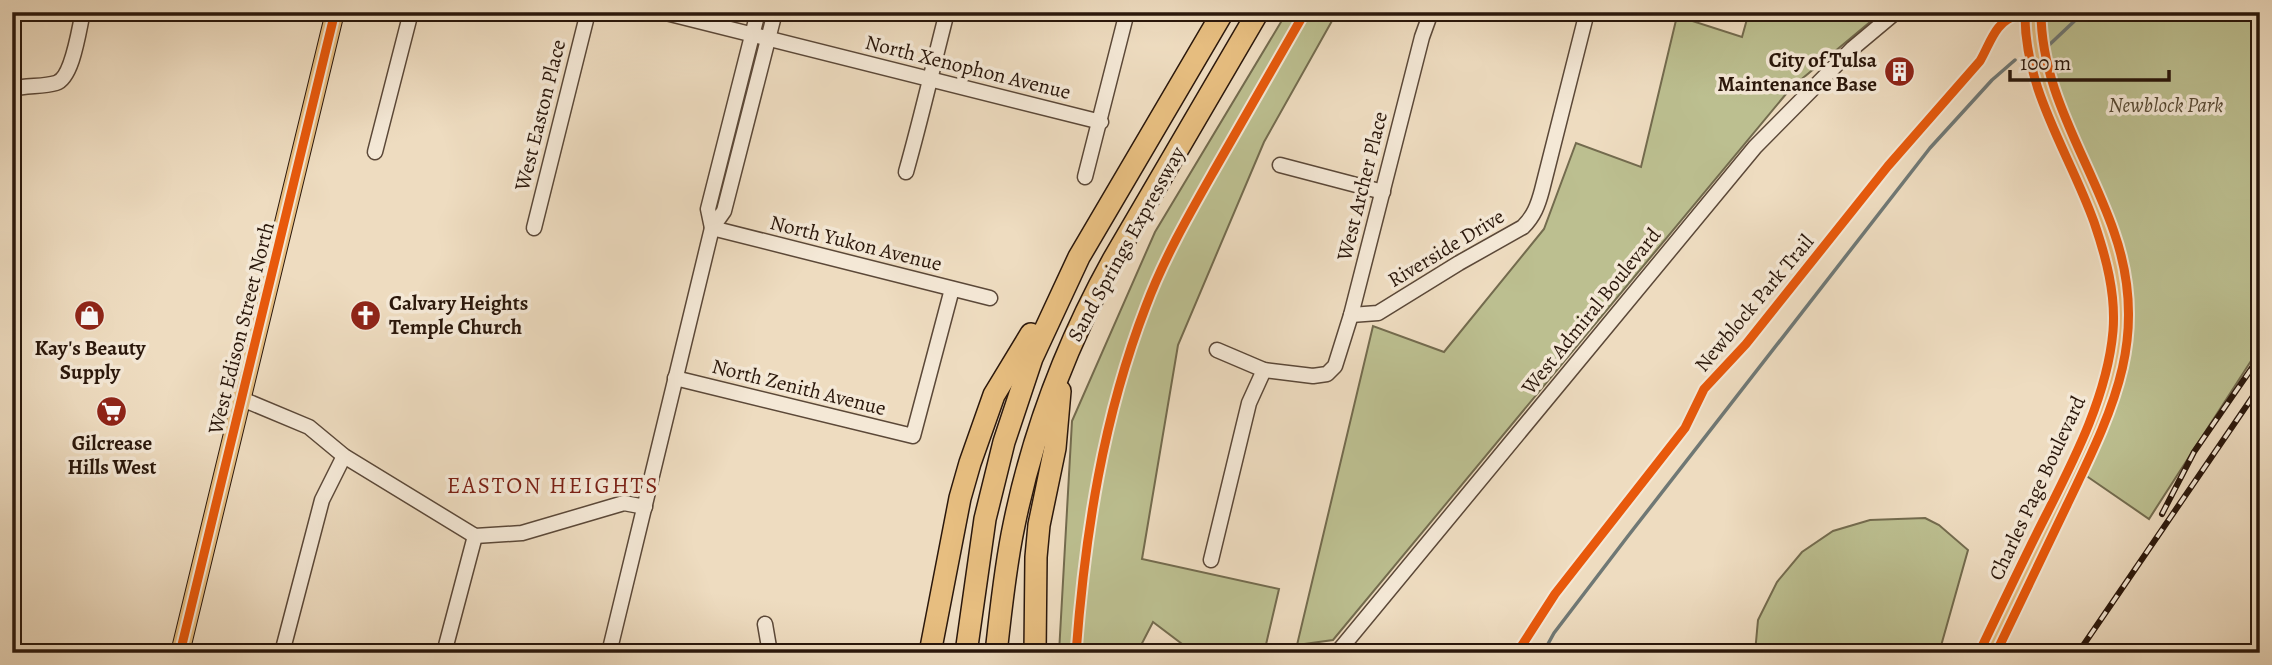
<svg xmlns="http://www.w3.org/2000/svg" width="2272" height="665" font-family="Alegreya,serif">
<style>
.green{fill:#bcbf90;stroke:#736b4e;stroke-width:2}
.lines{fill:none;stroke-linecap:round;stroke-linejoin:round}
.stream{stroke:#6f7875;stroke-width:3.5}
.minor-casing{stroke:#5b4838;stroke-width:17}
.major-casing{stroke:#2a170b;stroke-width:20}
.highway-casing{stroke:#2a170b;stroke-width:24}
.minor{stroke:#f4e8d6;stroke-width:14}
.major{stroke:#e7be80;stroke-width:18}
.highway{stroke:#e7be80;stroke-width:21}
.rail-casing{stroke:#2a170b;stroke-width:6}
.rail{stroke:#f4e8d6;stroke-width:3.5;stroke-dasharray:10;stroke-linecap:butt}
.cycleway-casing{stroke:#f4e8d6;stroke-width:13}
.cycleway{stroke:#e8590c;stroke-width:9}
.labels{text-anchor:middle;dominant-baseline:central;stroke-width:7;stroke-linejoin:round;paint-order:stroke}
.poi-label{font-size:21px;font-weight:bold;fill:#2a170b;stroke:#f4e8d6}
.street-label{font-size:21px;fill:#2a170b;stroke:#f4e8d6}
.park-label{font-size:21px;font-style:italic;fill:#564933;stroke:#f4e8d6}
.neighbourhood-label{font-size:23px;letter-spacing:2px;fill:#7a1f14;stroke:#f4e8d6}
</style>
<rect width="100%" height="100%" fill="#eedcc0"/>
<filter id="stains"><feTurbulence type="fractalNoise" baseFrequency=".00286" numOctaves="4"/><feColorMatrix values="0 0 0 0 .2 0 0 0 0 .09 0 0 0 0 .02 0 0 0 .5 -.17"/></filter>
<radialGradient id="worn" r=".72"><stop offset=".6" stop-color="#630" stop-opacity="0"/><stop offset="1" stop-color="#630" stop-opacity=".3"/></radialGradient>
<!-- green -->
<g class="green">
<path d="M1287 12H1337L1264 142 1178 345 1142 559 1279 589 1264 653H1194L1153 622 1137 653H1059L1072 421 1155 232Z"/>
<path d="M1749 12H1882L1791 88 1333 640 1297 645 1373 326 1444 352 1544 229 1576 143 1641 167 1677 16 1742 37Z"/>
<path d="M2044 12H2260V347L2149 519 2085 475C2120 400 2147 332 2123 249 2113 215 2097 182 2083 150 2063 105 2045 62 2044 12Z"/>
<path d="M1925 518 1939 525 1968 550 1939 653H1755L1758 620 1777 582 1802 552 1833 531 1870 520Z"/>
</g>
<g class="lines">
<!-- stream -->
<g class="stream">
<path d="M2048 46 2084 12"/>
<path d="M1543 653 1554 633 1628 536 1930 148 1992 80 2015 60"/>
</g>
<defs>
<g id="minor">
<path d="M662 12 1101 122"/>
<path d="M12 89C26 85 43 87 56 83 73 78 79 28 83 12"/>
<path d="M375 152 411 12"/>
<path d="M1280 165 1383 192"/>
<path d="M906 172C921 119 933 66 947 12"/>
<path d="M1085 177 1127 12"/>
<path d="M534 228 588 12"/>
<path d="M712 228 990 298"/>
<path d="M712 228 708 209 758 12"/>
<path d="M1351 315 1378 313 1459 263 1523 227C1534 216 1538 205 1542 190L1587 12"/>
<path d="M1217 350 1264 370 1313 376 1327 374 1335 366 1351 315 1422 37 1431 12"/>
<path d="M675 378 913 436 952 289"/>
<path d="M242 399 309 427 344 456 475 536 522 533 624 503 645 507"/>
<path d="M1211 560 1249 403 1264 370"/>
<path d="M765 624 770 653"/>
<path d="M284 645 322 500 344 456"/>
<path d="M444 653 475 536"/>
<path d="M609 653 712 228 724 211 775 12"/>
<path d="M1337 653 1755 147 1853 48 1896 12"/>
</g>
<g id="major">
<path d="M180 653 335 12"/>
<path d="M1987 653C2003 619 2019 585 2035 552 2069 487 2115 404 2121 331 2124 295 2116 261 2104 227 2089 182 2063 140 2047 95 2038 68 2034 41 2032 12"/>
</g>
<g id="highway">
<path d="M930 653 960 498 970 463 994 395 1031 334"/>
<path d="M966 653 985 519 1004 442 1032 358 1079 257 1223 12"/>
<path d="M996 653C1001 610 1005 567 1014 525 1033 432 1067 343 1113 260L1258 12"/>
<path d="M1035 653 1036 557 1039 525 1055 448 1060 391"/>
</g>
</defs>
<!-- minor casing -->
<use href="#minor" class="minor-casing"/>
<!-- major casing -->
<use href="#major" class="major-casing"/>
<!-- highway casing -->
<use href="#highway" class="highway-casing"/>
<!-- minor -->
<use href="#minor" class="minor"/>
<!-- major -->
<use href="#major" class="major"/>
<!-- highway -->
<use href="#highway" class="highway"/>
<defs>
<g id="rail">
<path d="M2162 514 2194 452 2260 356"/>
<path d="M2078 653 2260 386"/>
</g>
</defs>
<!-- rail casing -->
<use href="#rail" class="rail-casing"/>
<!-- rail -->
<use href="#rail" class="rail"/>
<defs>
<g id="cycleway">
<path d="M180 653 335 12"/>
<path d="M1076 653C1085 534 1103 417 1146 306 1164 258 1190 213 1215 169 1245 116 1275 64 1305 12"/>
<path d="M1517 653 1555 594 1685 428 1704 389 1746 344 1888 166 1980 61C1991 42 1995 21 2018 15 2027 13 2037 14 2046 12"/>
<path d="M1979 653C1998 613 2017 573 2037 533 2068 471 2107 401 2113 331 2116 294 2106 257 2094 222 2069 152 2024 90 2025 12"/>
<path d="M1996 653C2020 603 2044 554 2067 505 2112 411 2151 337 2114 232 2089 159 2041 92 2041 12"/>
</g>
</defs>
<!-- cycleway casing -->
<use href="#cycleway" class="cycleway-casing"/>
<!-- cycleway -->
<use href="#cycleway" class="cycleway"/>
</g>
<!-- icons -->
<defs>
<symbol id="building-disc" viewBox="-11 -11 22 22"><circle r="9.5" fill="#8f2418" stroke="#f4e8d6"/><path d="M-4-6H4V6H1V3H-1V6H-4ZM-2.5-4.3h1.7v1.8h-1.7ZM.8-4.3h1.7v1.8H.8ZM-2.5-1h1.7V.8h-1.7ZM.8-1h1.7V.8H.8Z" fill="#fff"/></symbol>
<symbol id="church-disc" viewBox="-11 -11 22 22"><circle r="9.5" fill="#8f2418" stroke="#f4e8d6"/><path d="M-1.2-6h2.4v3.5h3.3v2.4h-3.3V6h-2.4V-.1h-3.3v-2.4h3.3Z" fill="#fff"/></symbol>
<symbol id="shop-disc" viewBox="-11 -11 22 22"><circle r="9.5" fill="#8f2418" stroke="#f4e8d6"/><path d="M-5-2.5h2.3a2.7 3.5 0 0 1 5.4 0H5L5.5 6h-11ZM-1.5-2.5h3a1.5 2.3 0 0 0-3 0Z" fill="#fff"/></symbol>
<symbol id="supermarket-disc" viewBox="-11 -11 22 22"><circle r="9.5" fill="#8f2418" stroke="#f4e8d6"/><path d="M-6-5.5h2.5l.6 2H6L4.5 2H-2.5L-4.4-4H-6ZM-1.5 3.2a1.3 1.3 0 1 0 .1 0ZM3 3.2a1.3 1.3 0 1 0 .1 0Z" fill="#fff"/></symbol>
</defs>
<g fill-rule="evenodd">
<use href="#building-disc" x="1882" y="54" width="35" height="35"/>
<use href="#church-disc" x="348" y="298" width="35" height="35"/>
<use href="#shop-disc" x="72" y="298" width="35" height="35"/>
<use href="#supermarket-disc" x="94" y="394" width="35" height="35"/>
</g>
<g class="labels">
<!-- poi labels -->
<g class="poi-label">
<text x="1877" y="60" text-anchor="end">City of Tulsa<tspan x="1877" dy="24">Maintenance Base</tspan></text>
<text x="389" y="303" text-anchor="start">Calvary Heights<tspan x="389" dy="24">Temple Church</tspan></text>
<text x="90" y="348">Kay's Beauty<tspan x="90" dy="24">Supply</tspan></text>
<text x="112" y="443">Gilcrease<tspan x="112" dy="24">Hills West</tspan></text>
</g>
<!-- street labels -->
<g class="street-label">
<text transform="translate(968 67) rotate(14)">North Xenophon Avenue</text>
<text transform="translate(540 115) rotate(-76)">West Easton Place</text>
<text transform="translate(1362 186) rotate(-76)">West Archer Place</text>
<text transform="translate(856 243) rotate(14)">North Yukon Avenue</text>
<text transform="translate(1126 244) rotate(-61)">Sand Springs Expressway</text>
<text transform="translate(1446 248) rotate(-31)">Riverside Drive</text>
<text transform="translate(1754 303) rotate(-50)">Newblock Park Trail</text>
<text transform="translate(1591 311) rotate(-51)">West Admiral Boulevard</text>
<text transform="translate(241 328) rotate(-76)">West Edison Street North</text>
<text transform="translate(799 387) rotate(14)">North Zenith Avenue</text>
<text transform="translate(2037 488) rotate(-65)">Charles Page Boulevard</text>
</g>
<!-- park labels -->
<g class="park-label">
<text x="2166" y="105">Newblock Park</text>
</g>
<!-- neighbourhood labels -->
<g class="neighbourhood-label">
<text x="553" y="485">EASTON HEIGHTS</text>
</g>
</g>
<!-- margin -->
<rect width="2272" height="665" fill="none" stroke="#eedcc0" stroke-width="42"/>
<rect x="14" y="14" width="2244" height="637" fill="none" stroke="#2a170b" stroke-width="3.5"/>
<rect x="21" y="21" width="2230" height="623" fill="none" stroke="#2a170b" stroke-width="2"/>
<!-- scale -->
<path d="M2010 70v10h159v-10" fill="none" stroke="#2a170b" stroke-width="3.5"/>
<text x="2020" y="70" font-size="21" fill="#2a170b" stroke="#f4e8d6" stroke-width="5" paint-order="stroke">100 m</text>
<rect width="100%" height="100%" filter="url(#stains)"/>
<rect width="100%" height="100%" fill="url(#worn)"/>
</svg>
